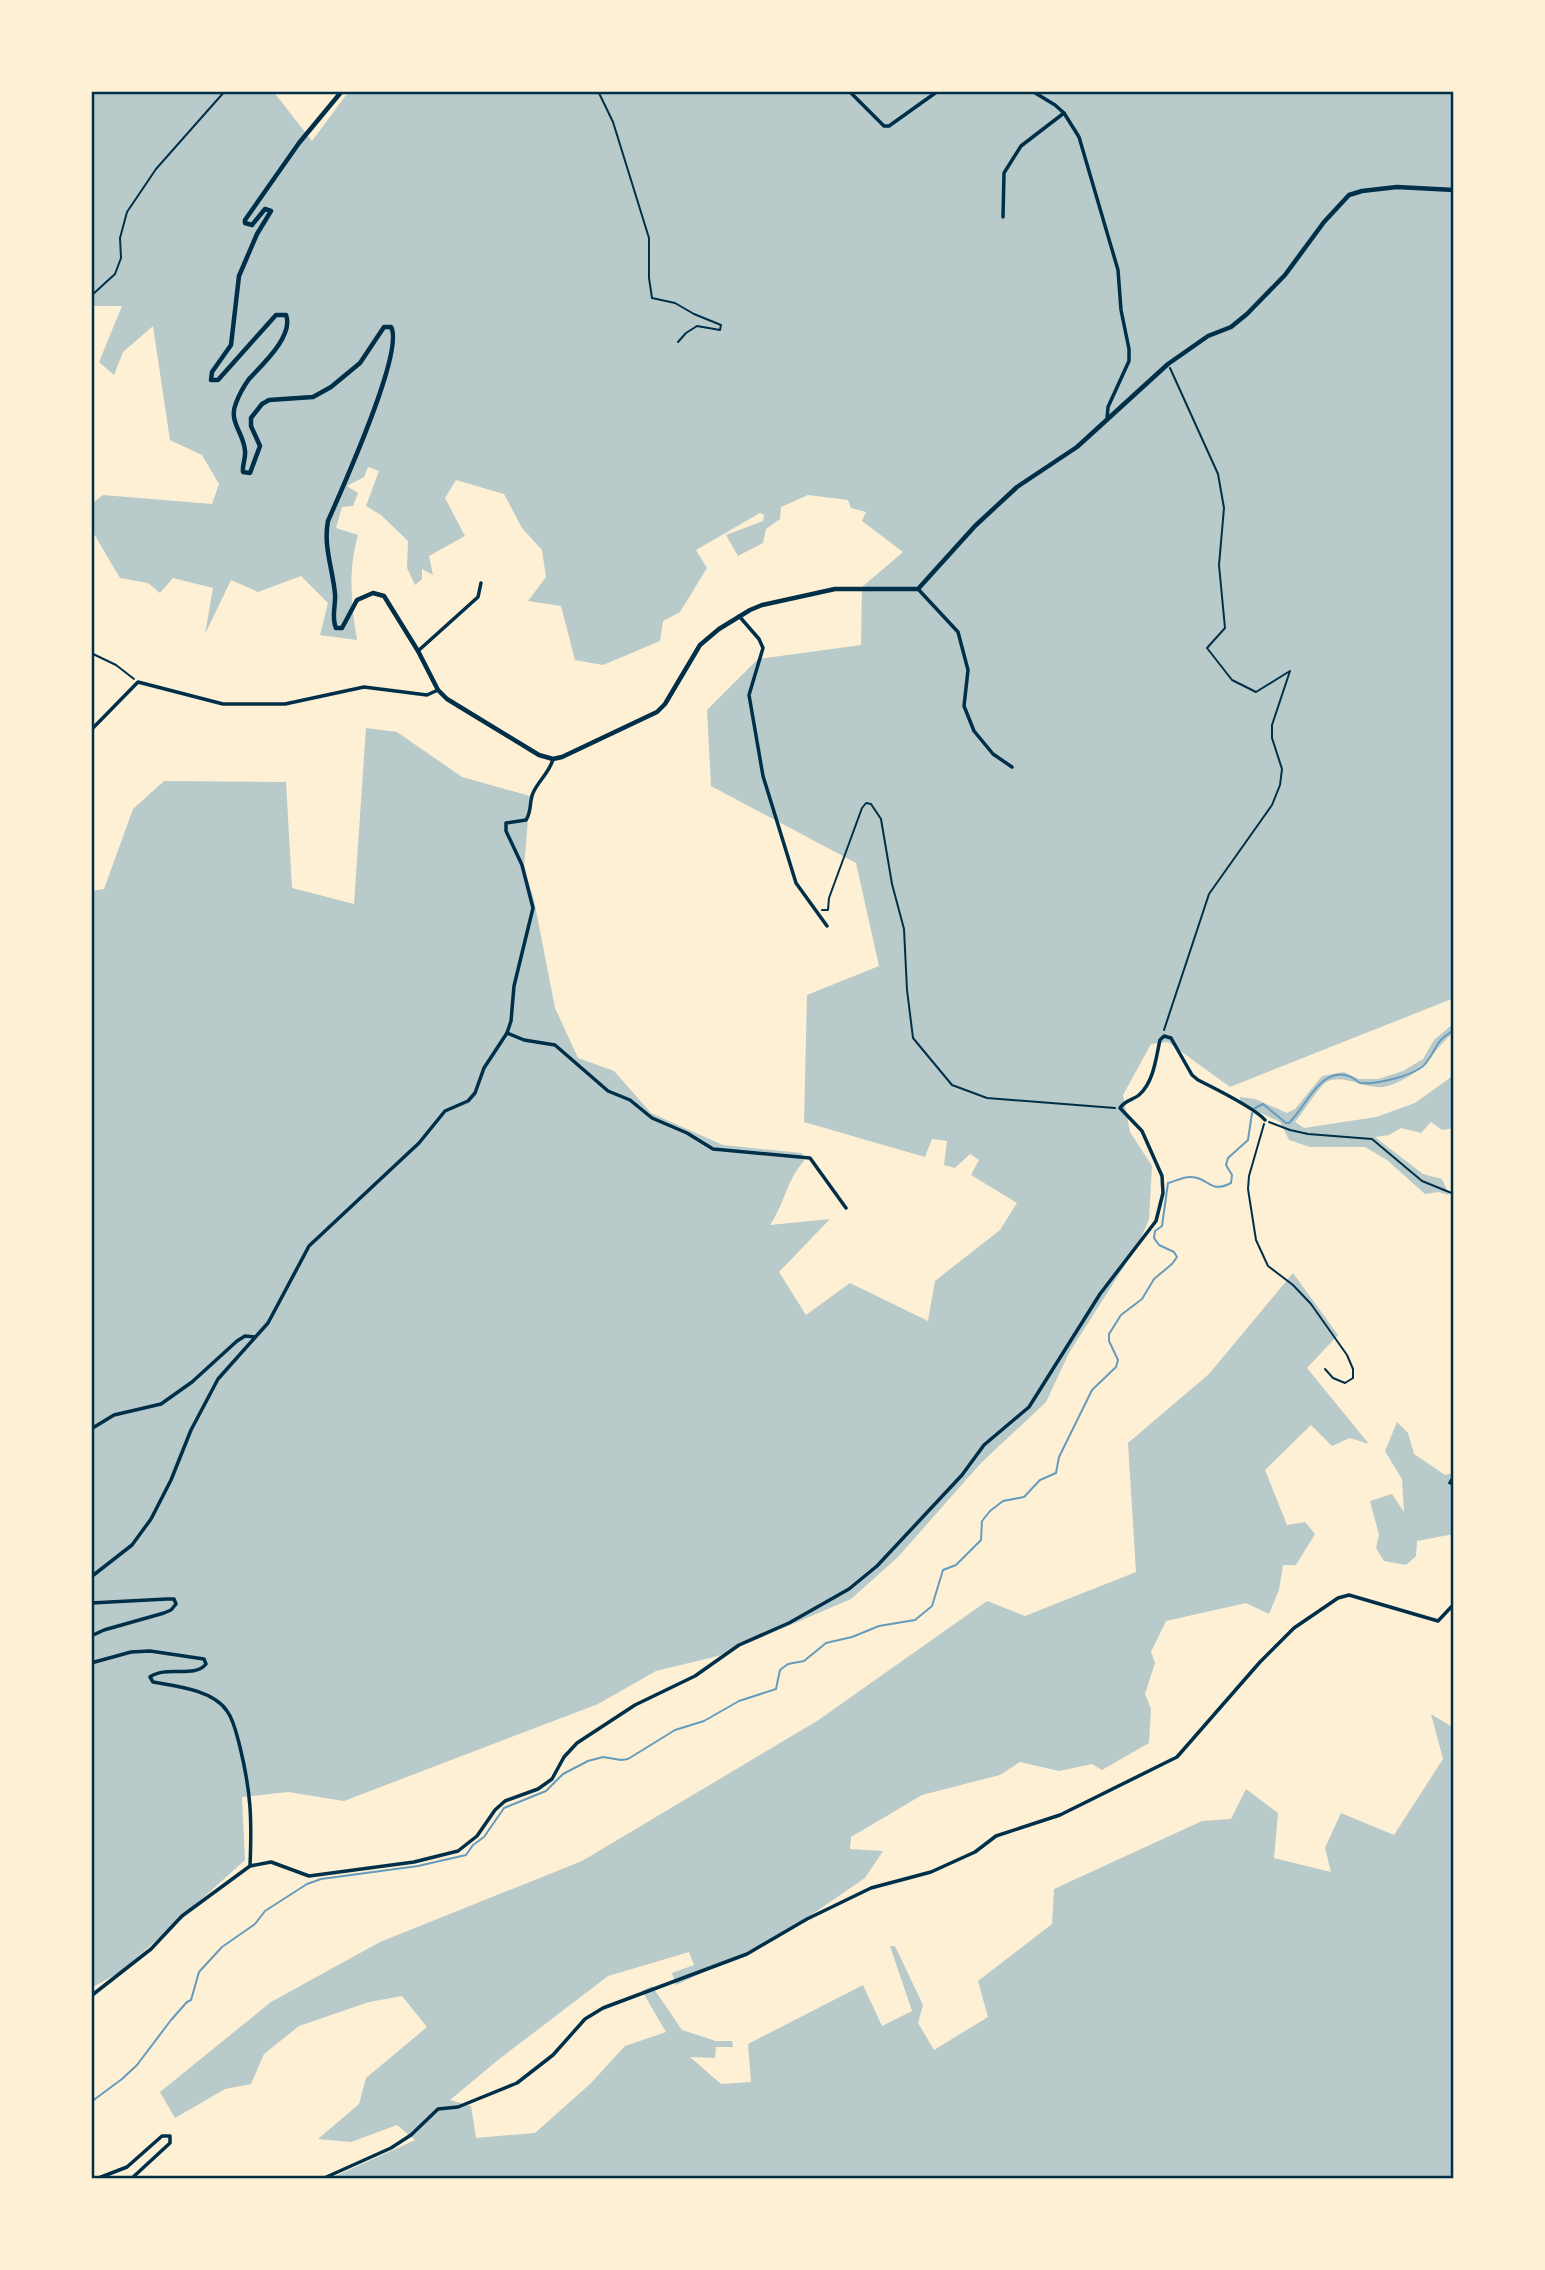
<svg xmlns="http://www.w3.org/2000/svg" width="1545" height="2270" font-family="'Noto Serif',serif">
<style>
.green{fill:#b9caca}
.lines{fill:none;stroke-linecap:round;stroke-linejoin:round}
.stream{stroke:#669bbc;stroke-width:2}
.path{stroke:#003049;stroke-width:2}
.minor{stroke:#003049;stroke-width:3.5}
.tertiary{stroke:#003049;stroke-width:4.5}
.neatline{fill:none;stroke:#003049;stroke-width:2.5}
</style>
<rect width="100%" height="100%" fill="#fdf0d5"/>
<!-- green -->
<g class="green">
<path d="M91 91H273L312 141 349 91H1454V998L1230 1087 1168 1042 1151 1044 1123 1095 1130 1132 1152 1166 1149 1219 1139 1243 1069 1353 1046 1402 981 1463 898 1557 851 1599 718 1656 656 1671 598 1704 344 1801 288 1792 242 1797 245 1860 122 1971 91 1988V891L104 889 133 809 164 781 286 782 292 888 354 904 366 728 397 732 462 777 530 796 524 867 534 900 555 1008 578 1058 614 1071 651 1113 723 1145 802 1153 804 1161C787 1179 784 1205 770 1225L830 1219 779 1272 806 1315 850 1283 928 1321 935 1281 1000 1230 1017 1203 971 1175 979 1160 970 1154 955 1168 944 1165 947 1141 932 1139 925 1157 804 1122 807 995 879 966 856 863 711 786 707 710 758 659 861 645 862 587 903 552 862 521 866 512 851 508 848 500 808 495 781 507 780 519 766 529 763 543 738 556 726 535 763 521 764 515 760 513 696 550 707 568 680 612 663 621 660 641 603 665 575 660 561 606 528 601 546 577 542 550 522 528 504 494 456 480 445 498 465 536 429 556 433 575 422 569V579L415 585 407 568 408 541 381 515 366 506 379 471 368 467 364 477 347 486 358 493 353 506 342 507 336 528 358 535C348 570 351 604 357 640L320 635 328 603 301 576 258 592 231 580 205 634 213 588 173 578 160 593 148 583 120 578 91 529V504L103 495 212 504 219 484 202 455 170 440 153 326 123 352 114 375 99 362 122 306H91Z"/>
<path d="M1454 1023V1032C1437 1046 1427 1066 1408 1077 1401 1081 1390 1086 1383 1087 1364 1089 1341 1072 1325 1083 1319 1087 1302 1114 1295 1122L1304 1128 1376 1117 1415 1103 1454 1075V1128L1442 1130 1431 1122 1421 1133 1401 1128 1389 1135 1375 1137 1423 1174 1442 1179 1449 1195 1438 1192 1425 1194 1387 1160 1365 1147H1310L1289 1140 1280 1122 1240 1103V1097L1255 1099 1287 1113 1295 1109 1322 1076 1344 1072 1359 1079H1378L1403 1071 1423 1059 1434 1040Z"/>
<path d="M1293 1273 1338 1335 1307 1368 1369 1444 1350 1438 1332 1446 1311 1425 1265 1470 1287 1525 1305 1522 1315 1534 1296 1565H1283L1279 1590 1269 1614 1246 1603 1166 1621 1151 1652 1155 1663 1145 1694 1151 1709 1149 1743 1102 1770 1092 1764 1059 1771 1020 1762 1000 1775 922 1795 851 1837 850 1849 883 1851 865 1878 801 1922 755 1948 676 1985 672 1973 694 1965 689 1952 608 1976 498 2060 450 2100 471 2106 476 2138 535 2133 590 2084 625 2046 666 2032 642 1991 652 1986 682 2030 716 2041H732L733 2047H716L715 2058 690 2057 721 2084 751 2082 748 2044 863 1985 882 2026 912 2011 890 1946H895L923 2005 918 2023 934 2050 988 2017 978 1981 1052 1924 1054 1889 1202 1821 1231 1819 1246 1789 1278 1813 1274 1858 1331 1872 1325 1848 1341 1813 1394 1835 1443 1759 1431 1714 1454 1728V2179H329L415 2140 397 2125 351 2142 318 2139 359 2104 366 2078 427 2027 402 1996 369 2002 299 2026 264 2054 251 2084 225 2089 175 2118 160 2092 271 2002 380 1942 582 1861 817 1721 987 1601 1025 1616 1136 1572 1128 1443 1209 1374Z"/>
<path d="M1397 1422 1408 1433 1414 1454 1445 1475 1454 1473V1534L1417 1541 1416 1556 1406 1565 1384 1561 1376 1548 1379 1535 1370 1501 1392 1494 1404 1512 1402 1479 1385 1451Z"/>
</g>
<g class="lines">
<!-- stream -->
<g class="stream">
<path d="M1255 1108 1263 1104 1286 1123H1289C1309 1103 1326 1055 1360 1083 1376 1085 1417 1075 1426 1063 1440 1045 1432 1044 1454 1030"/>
<path d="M91 2102 122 2079 137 2065 171 2020 187 2002 191 2000 199 1972 222 1947 255 1924 265 1911 307 1884 321 1879 418 1866 466 1855 473 1845 484 1837 504 1808 546 1791 563 1774 588 1761 603 1757 621 1760 628 1759 675 1730 704 1721 739 1701 776 1689 780 1670 788 1664 804 1661 826 1643 852 1637 879 1626 915 1620 932 1606 943 1570 956 1565 981 1540 982 1521 990 1511 1003 1501 1024 1497 1040 1480 1056 1473 1059 1457 1092 1390 1116 1367 1118 1360 1109 1341V1334L1121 1315 1142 1299 1154 1279 1172 1264 1177 1257 1174 1252 1159 1245 1154 1238 1155 1231 1162 1226 1168 1183C1176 1181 1184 1176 1192 1177 1209 1178 1210 1194 1231 1183L1232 1175 1226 1165 1228 1158 1248 1140 1252 1113"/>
</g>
<!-- path -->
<g class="path">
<path d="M598 91 613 122 649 238V278L652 298 675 303 694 314 721 325 720 330 697 326 686 333 678 342"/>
<path d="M91 296 115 274 121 258 120 238 127 212 156 169 225 91"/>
<path d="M91 653 116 665 134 679"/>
<path d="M822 910H828L829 898 862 808 866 803 871 804 881 819 892 884 904 929 907 990 913 1038 952 1085 987 1098 1115 1108"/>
<path d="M1164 1030 1209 894 1272 805 1280 785 1282 769 1272 738V725L1290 671 1256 692 1232 680 1207 648 1225 628 1219 565 1224 508 1218 474 1170 368"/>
<path d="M1269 1122 1290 1130 1308 1134 1372 1139 1422 1181 1454 1194"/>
<path d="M1264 1124 1249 1176 1248 1189 1256 1240 1268 1266 1293 1285 1311 1304 1347 1355 1353 1369V1378L1345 1383 1333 1378 1325 1369"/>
<path d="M1454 1475 1449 1483 1454 1485"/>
</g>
<!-- minor -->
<g class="minor">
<path d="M849 91 884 126H889L938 91"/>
<path d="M1032 91 1055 105 1064 113 1079 137 1118 270 1121 310 1129 349V361L1108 407 1107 419"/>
<path d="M1003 217 1004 173 1021 146 1064 113"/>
<path d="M918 589 958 632 968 670 964 706 974 731 993 754 1012 767"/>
<path d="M739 616 759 639 763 648 749 695 763 776 796 883 827 926"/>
<path d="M418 651 478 597 481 583"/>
<path d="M91 730 138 682 223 704H285L364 687 427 695 438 690"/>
<path d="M507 1033 524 1040 555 1045 608 1091 630 1100 652 1118 687 1133 713 1149 810 1158 846 1208"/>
<path d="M91 1429 114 1415 161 1404 192 1382 237 1341 245 1336 255 1337"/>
<path d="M91 1577 132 1545 151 1519 171 1480 191 1430 218 1379 268 1323 309 1246 419 1143 445 1111 468 1101 475 1093 484 1068 507 1033 511 1021 514 986 533 908 522 865 506 831V823L526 820C532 811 529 802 533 793 538 781 550 772 553 759"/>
<path d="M91 1603 167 1599H174L176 1604 171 1610 164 1613 104 1630 91 1636"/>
<path d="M91 1663 131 1652 150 1651 204 1659 206 1664C194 1679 166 1665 150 1677L153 1682C176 1686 213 1690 227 1711 234 1720 237 1736 240 1747 251 1792 252 1819 250 1866"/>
<path d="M91 1996 151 1949 182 1916 250 1866 271 1862 309 1876 414 1862 458 1851 477 1836 495 1810 505 1801 538 1789 552 1779 564 1757 577 1743 635 1705 695 1676 739 1645 789 1623 849 1589 877 1566 962 1475 984 1445 1029 1407 1100 1294 1156 1221 1163 1193 1162 1176 1142 1131 1120 1108C1125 1100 1133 1100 1139 1095 1154 1082 1156 1057 1160 1040L1164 1036 1171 1038 1192 1075 1198 1080C1214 1088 1255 1108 1265 1120"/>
<path d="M96 2179 127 2167 162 2136H170V2143L131 2179"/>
<path d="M322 2179 391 2148 411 2135 438 2109 458 2107 517 2083 553 2055 585 2019 603 2008 747 1954 807 1919 871 1888 931 1872 975 1852 996 1836 1060 1815 1177 1757 1260 1662 1294 1628 1338 1598 1349 1595 1438 1621 1454 1604"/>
</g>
<!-- tertiary -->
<path class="tertiary" d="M342 91 299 143 245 220V223L252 225 265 209 271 211 257 234 239 276 231 345 212 372 211 380H218L276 315H286C294 336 262 365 249 379 244 386 239 395 236 403 228 422 244 433 245 451 246 458 242 465 243 472L250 473 260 446 251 426V418L262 404 269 400 313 397 331 387 360 363 384 327H391C405 351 341 491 328 521 323 546 333 570 335 594 336 605 331 617 336 628H342L357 600 373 593 384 596 418 651 438 690 447 699 539 755 553 759 562 757 657 712 665 704 700 645 719 629 750 610 762 605 835 589H918L975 526 1017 487 1077 447 1168 364 1208 336 1231 327 1247 314 1285 275 1324 222 1349 195 1362 191 1397 187 1454 190"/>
</g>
<!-- border -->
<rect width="1545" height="2270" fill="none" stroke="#fdf0d5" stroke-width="186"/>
<rect x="93" y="93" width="1359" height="2084" class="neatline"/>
</svg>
